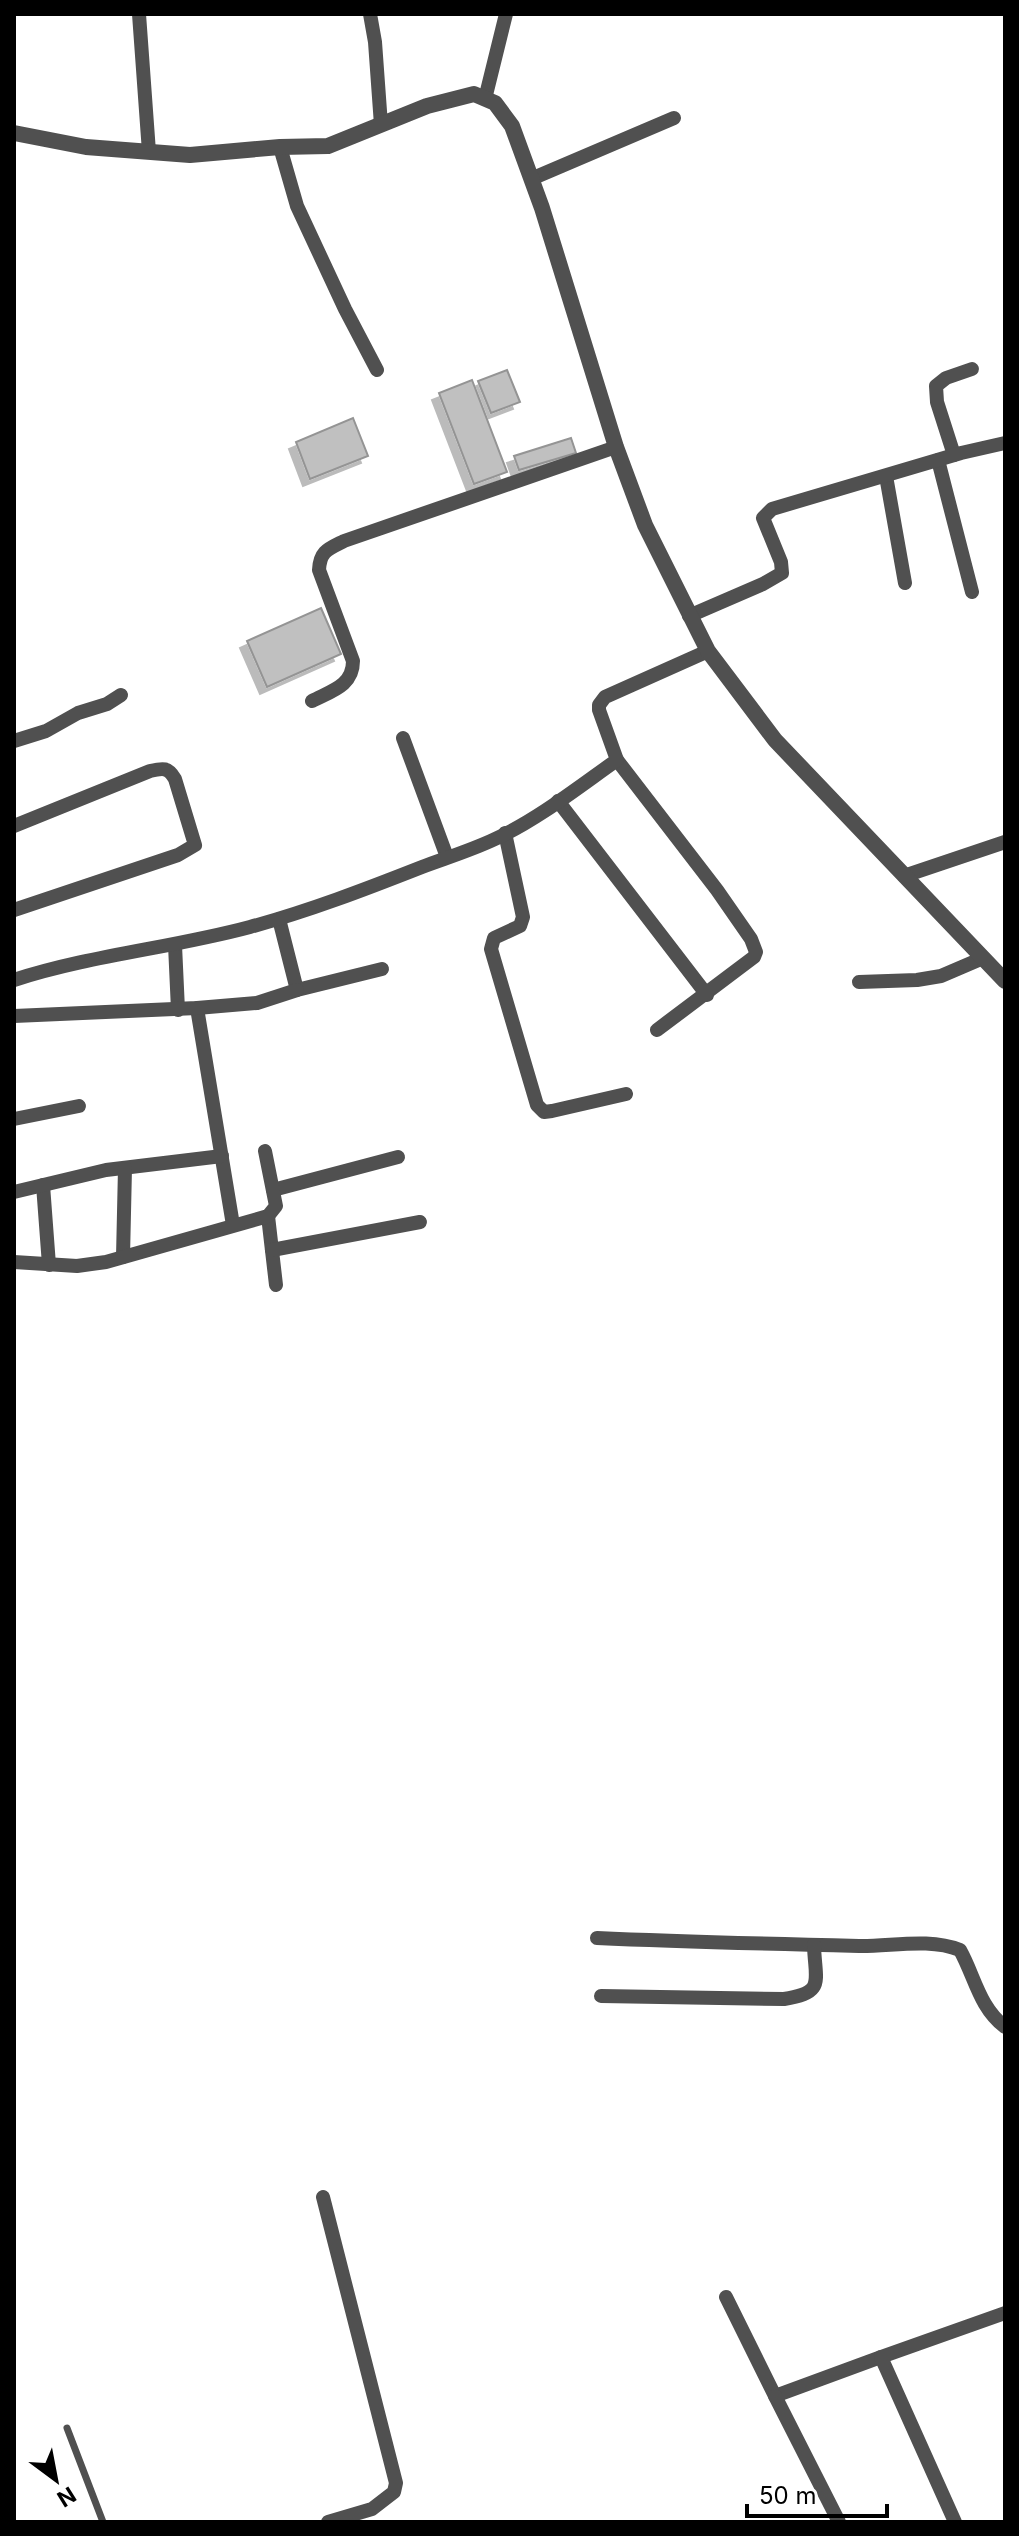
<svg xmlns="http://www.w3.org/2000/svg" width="1019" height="2536" font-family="Inter,sans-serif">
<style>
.building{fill:#c0c0c0;stroke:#949494;stroke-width:2;filter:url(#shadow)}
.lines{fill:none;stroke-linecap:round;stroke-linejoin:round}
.service{stroke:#505050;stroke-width:7}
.minor{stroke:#505050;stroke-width:14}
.tertiary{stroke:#505050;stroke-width:16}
</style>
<defs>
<filter id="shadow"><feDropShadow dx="-7" dy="7" stdDeviation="0" flood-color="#0004"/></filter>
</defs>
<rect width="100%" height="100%" fill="#fff"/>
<!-- building -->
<g class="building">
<path d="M507 370 520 402 491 413 478 381Z"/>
<path d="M472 380 507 472 474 484 439 393Z"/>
<path d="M353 418 368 456 310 479 296 442Z"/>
<path d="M571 438 576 453 519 470 514 456Z"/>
<path d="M321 608 341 654 267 687 247 641Z"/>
</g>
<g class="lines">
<!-- service -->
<path class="service" d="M67 2428 103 2522"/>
<!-- minor -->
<g class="minor">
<path d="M139 14 149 152"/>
<path d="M370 14 375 42 381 125"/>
<path d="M485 99 506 14"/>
<path d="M280 147 297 206 345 309 377 370"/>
<path d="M531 179 674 118"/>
<path d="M954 455 937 402 936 386 946 378 972 369"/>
<path d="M938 460 972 592"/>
<path d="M886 476 905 583"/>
<path d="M689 616 763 584 782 573 781 562 763 518 772 509 961 453 1005 443"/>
<path d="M312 701C331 691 353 686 353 661L319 570C320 551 328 549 344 541L616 447"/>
<path d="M403 738 447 857"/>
<path d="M14 741 46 731 78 713 107 704 121 695"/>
<path d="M617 760 717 890 751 939 756 952 754 957 657 1030"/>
<path d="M558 801 707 995"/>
<path d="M14 826 150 771C163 768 168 767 175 779L195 845 178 855 14 910"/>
<path d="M505 833 523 917 520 926 494 938 491 949 537 1105 544 1112 552 1111 626 1094"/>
<path d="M904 876 1005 842"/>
<path d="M279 919 297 990 382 969"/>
<path d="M175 945 178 1010"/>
<path d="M14 980C91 955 172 948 250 927 309 911 366 889 422 867 446 858 472 850 495 839 537 820 580 786 617 760L599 710V705L605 697 708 651"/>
<path d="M859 982 917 980 941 976 983 958"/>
<path d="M197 1008 233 1225"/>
<path d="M14 1016 197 1008 257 1003 297 990"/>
<path d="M14 1119 79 1106"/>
<path d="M43 1185 49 1265"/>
<path d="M273 1190 398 1157"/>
<path d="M14 1192 106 1170 222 1156"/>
<path d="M268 1216 276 1285"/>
<path d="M272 1250 420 1222"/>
<path d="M123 1257 125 1168"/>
<path d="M14 1262 77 1266 106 1262 268 1216 276 1206 265 1151"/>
<path d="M597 1938C685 1942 774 1944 862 1946 894 1946 930 1938 960 1950 975 1977 979 2007 1005 2027"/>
<path d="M601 1996 784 1999C826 1992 815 1982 814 1945"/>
<path d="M323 2197 396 2483 394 2492 372 2509 328 2522"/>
<path d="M726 2297 775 2396 881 2357"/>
<path d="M775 2396 839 2522"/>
<path d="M955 2522 881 2357 1005 2313"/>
</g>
<!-- tertiary -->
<path class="tertiary" d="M14 133 86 147 190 155 280 147 328 146 427 106 474 94 495 103 512 126 542 208 616 447 645 525 708 651 775 740 1005 981"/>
</g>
<!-- border -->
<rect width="1019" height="2536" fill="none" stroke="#000000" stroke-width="32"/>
<!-- north arrow -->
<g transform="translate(56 2480) rotate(148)" stroke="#ffffff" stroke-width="6" paint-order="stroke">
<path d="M0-6L14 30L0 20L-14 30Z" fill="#000000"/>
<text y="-12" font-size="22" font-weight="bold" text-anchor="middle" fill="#000000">N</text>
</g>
<!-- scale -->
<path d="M747 2504v12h140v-12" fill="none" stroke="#000000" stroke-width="4"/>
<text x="759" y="2504" font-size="24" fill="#000000" stroke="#ffffff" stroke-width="6" paint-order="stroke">50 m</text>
</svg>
